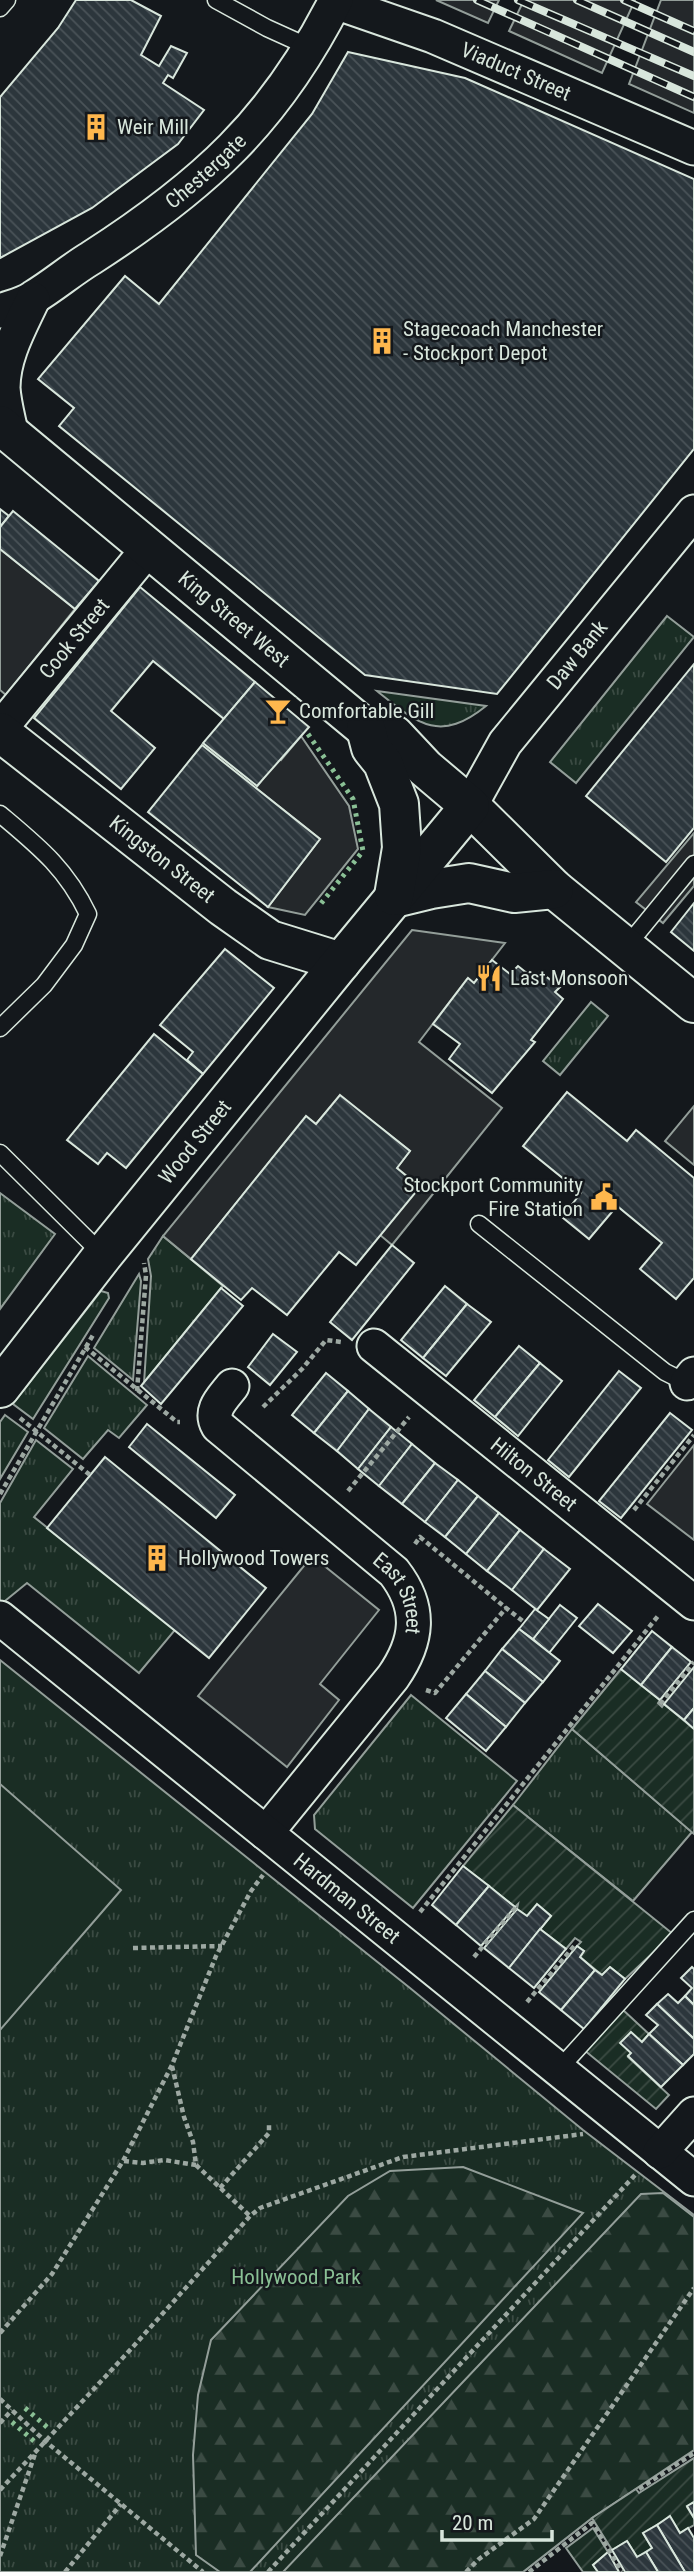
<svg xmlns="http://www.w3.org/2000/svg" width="694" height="2572" font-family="'Roboto Condensed',sans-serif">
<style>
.grass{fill:url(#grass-tufts);stroke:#939e99;stroke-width:2}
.forest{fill:url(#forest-firs);stroke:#939e99;stroke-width:2}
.garden{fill:url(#garden-furrows);stroke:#939e99;stroke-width:2}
.pitch{fill:#1a2d24;stroke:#939e99;stroke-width:2}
.parking{fill:#24282b;stroke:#939e99;stroke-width:2}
.building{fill:url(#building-back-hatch);stroke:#d8e6dc;stroke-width:2}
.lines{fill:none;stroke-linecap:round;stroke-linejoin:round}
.lane-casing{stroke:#d8e6dc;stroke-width:19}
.street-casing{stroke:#d8e6dc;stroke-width:37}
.secondary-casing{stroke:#d8e6dc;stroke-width:42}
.primary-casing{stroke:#d8e6dc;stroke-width:42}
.path{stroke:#9da8a2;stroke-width:4.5;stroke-dasharray:5 3.5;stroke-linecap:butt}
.lane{stroke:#14181c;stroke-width:16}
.street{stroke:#14181c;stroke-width:33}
.secondary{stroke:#14181c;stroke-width:38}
.primary{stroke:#14181c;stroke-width:38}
.rail-casing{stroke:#d8e6dc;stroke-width:8}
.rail{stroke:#14181c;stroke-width:5;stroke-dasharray:16;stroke-linecap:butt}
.hedge{stroke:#8ac095;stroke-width:5;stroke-dasharray:3.5 5;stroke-linecap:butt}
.labels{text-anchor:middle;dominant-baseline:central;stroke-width:5;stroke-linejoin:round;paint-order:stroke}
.street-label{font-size:21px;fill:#d8e6dc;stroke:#14181c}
.poi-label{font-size:21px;fill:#d8e6dc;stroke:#14181c;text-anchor:start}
.park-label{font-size:21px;fill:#8ac095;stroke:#14181c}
</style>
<defs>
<pattern id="grass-tufts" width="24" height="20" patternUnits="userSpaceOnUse" patternTransform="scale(1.75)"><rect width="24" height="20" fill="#1a2d24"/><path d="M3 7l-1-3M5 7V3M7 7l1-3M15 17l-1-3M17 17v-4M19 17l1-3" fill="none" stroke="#3b4b43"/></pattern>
<pattern id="forest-firs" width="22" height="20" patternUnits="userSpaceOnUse" patternTransform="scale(1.75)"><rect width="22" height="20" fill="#1a2d24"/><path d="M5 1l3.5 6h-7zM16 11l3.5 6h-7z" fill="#3b4b43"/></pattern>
<pattern id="garden-furrows" width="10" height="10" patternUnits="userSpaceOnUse" patternTransform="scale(1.75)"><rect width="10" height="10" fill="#1a2d24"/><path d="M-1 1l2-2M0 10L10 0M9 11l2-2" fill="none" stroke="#3b4b43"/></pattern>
<pattern id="building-back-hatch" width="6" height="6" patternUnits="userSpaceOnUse" patternTransform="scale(1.75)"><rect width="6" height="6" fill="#2c363c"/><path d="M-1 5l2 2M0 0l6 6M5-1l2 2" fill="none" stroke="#4a5358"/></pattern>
</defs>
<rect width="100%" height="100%" fill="#14181c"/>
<!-- grass -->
<g class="grass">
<path d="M667 616 694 637 576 783 550 762Z"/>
<path d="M377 691 486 706C439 744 417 723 377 691Z"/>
<path d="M591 1002 608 1016 560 1075 543 1061Z"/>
<path d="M0 1193 55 1234 0 1309Z"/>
<path d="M163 1236 223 1286 144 1383 151 1276 148 1259Z"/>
<path d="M139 1274 141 1281 133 1380 94 1348Z"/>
<path d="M101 1291 108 1293 109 1298 33 1419 13 1404Z"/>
<path d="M88 1356 147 1405 119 1438 108 1430 83 1459 44 1428Z"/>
<path d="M5 1415 28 1432 0 1479V1422Z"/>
<path d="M36 1440 73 1469 34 1517 175 1630 139 1673 27 1583 0 1605V1503Z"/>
<path d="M0 1660 410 1988 583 2130 694 2215V2450L592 2518 523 2572H0Z"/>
<path d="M411 1695 517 1781 413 1908 315 1829 314 1815Z"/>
<path d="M572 1729 692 1832 633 1901 513 1805Z"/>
</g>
<!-- forest -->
<g class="forest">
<path d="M463 2167 583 2213 250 2572H220L196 2555 193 2455 198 2395 211 2340 348 2196 390 2171Z"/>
<path d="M663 2193 694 2217V2450L592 2518 523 2572H283L641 2194Z"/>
</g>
<!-- garden -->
<g class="garden">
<path d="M621 1669 660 1700 658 1703 662 1707 664 1704 694 1729V1834L572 1729Z"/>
<path d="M513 1805 673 1934 625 1979 610 1967 602 1975 580 1957 584 1951 577 1946 581 1942 575 1938 566 1949 540 1929 551 1916 538 1905 527 1916 517 1909 518 1904 515 1907 463 1866Z"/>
<path d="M622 2009 649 2034 628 2057 669 2095 656 2109 584 2050Z"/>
<path d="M694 2458V2502L687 2507 694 2518V2525L680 2533 670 2517 643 2533 652 2548 637 2557 627 2541 612 2550 592 2518 636 2489 639 2493Z"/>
<path d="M593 2528 608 2552 593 2565 598 2572H583L566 2548Z"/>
</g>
<!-- pitch -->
<path class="pitch" d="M0 1784 121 1890 0 2030Z"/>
<!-- parking -->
<g class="parking">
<path d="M436 0H499L488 23Z"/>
<path d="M524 0H635L602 73 509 31Z"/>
<path d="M661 0H694V113L629 84Z"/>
<path d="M0 549 75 609 6 695 0 690Z"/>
<path d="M301 736 349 806 358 849 305 915 268 907 320 839 256 788 279 758 281 760Z"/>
<path d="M694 833V886L663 923 636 902Z"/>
<path d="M412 930 505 943 474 983 467 979 419 1042 502 1108 392 1245 380 1235 397 1168 410 1151 340 1096 316 1124 306 1117 191 1259 163 1236Z"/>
<path d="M694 1106V1165L665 1141Z"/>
<path d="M694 1445V1540L647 1504Z"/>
<path d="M312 1556 379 1610 320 1684 339 1700 287 1767 198 1696Z"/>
</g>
<!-- building -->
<g class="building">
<path d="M76 0H131L161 16 141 55 159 66 171 46 187 53 173 78 168 75 163 83 204 110 178 144 92 208 0 258V97L58 28Z"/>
<path d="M348 52 465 78 694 179V449L497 694 365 675 59 426 74 408 38 379 125 276 159 304 312 114Z"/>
<path d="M0 509 9 516 0 527Z"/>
<path d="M13 511 99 581 75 609 0 549V527Z"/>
<path d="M140 587 255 682 224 719 153 661 111 711 155 748 121 789 34 718Z"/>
<path d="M694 664V828L666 862 586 796Z"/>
<path d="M255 682 309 727 257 786 203 743Z"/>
<path d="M202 745 320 839 268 907 148 812Z"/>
<path d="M694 903V951L671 932Z"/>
<path d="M225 949 274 988 203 1074 187 1060 193 1052 160 1025Z"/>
<path d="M492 960 510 974 518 966 528 974 530 972 537 976 540 972 560 987 555 992 563 999 531 1040 535 1042 492 1093 449 1059 460 1044 433 1024 468 978 474 983Z"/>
<path d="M154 1034 203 1074 126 1168 107 1153 98 1164 67 1140Z"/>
<path d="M567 1092 627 1141 636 1130 694 1178V1278L676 1299 640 1269 662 1243 617 1206 589 1239 562 1217 581 1193 523 1146Z"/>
<path d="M340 1095 410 1151 397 1168 420 1187 356 1265 339 1252 287 1315 252 1288 241 1300 191 1259 306 1116 316 1124Z"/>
<path d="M392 1245 414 1263 352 1340 330 1322Z"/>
<path d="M445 1286 467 1304 423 1358 401 1340Z"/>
<path d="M221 1288 243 1306 161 1404 141 1386Z"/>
<path d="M467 1304 491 1322 446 1376 423 1358Z"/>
<path d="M273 1334 297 1352 270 1385 248 1367Z"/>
<path d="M519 1346 540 1363 495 1417 474 1400Z"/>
<path d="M540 1363 562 1381 518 1436 495 1417Z"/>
<path d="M619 1371 641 1388 569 1477 548 1460Z"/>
<path d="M326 1373 348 1391 314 1433 292 1415Z"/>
<path d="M348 1391 369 1409 337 1451 314 1433Z"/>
<path d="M369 1409 391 1427 358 1469 337 1451Z"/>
<path d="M670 1413 692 1430 621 1518 599 1501Z"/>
<path d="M147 1424 235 1495 216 1518 129 1447Z"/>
<path d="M391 1427 412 1444 379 1486 358 1469Z"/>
<path d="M412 1444 435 1463 402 1504 379 1486Z"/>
<path d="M105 1457 266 1588 209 1658 47 1528Z"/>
<path d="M435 1463 458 1480 425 1522 402 1504Z"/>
<path d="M458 1480 478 1496 445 1537 425 1522Z"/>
<path d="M478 1496 499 1513 466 1554 445 1537Z"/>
<path d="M499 1513 520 1530 487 1571 466 1554Z"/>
<path d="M520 1530 544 1549 512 1590 487 1571Z"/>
<path d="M544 1549 570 1569 537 1610 512 1590Z"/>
<path d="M598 1604 632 1631 613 1653 579 1626Z"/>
<path d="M560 1605 577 1618 549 1653 533 1639Z"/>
<path d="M535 1609 549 1619 533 1639 519 1629Z"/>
<path d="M519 1629 560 1661 543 1682 502 1649Z"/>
<path d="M652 1631 672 1647 641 1685 621 1669Z"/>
<path d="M672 1647 691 1662 660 1700 641 1685Z"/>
<path d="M502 1649 543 1682 525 1703 485 1671Z"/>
<path d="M694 1667V1708L684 1720 664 1704Z"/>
<path d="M485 1671 525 1703 506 1727 466 1694Z"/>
<path d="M466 1694 506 1727 486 1751 446 1718Z"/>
<path d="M694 1708V1729L684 1720Z"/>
<path d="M463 1866 489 1886 456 1925 432 1905Z"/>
<path d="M489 1886 515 1907 481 1946 456 1925Z"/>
<path d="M537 1904 551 1916 509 1968 484 1948 517 1909 527 1916Z"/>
<path d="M540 1929 566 1949 534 1988 509 1968Z"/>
<path d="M577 1946 584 1951 580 1957 595 1970 561 2010 539 1992Z"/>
<path d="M610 1967 625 1979 584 2029 561 2010 595 1970 602 1975Z"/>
<path d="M692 1967 694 1969V2005L685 1996 692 1988 681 1978Z"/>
<path d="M668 1994 678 2003 685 1996 694 2005V2039L657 2004Z"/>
<path d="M657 2004 694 2039V2054L683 2065 649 2034 658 2025 646 2015Z"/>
<path d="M631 2032 642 2042 649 2034 683 2065 661 2087 628 2056 631 2053 620 2043Z"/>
<path d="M694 2502V2518L687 2506Z"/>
<path d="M670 2516 680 2533 688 2528 694 2538V2572H685L657 2525Z"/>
<path d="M657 2525 685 2572H658L646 2552 652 2548 643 2533Z"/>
<path d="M627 2541 637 2557 646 2552 658 2572H625L612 2550Z"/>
<path d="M608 2552 619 2572H598L593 2565Z"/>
</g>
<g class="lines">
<defs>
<g id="lane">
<path d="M216 0 267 28 309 47"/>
<path d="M0 8 7 0"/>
<path d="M0 814C38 846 66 868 88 914L74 945 44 985 0 1028"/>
<path d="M626 947 694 864"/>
<path d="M0 1153 103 1255"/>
<path d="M479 1224 665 1372 687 1383"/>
<path d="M559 2069 694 1920"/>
</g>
<g id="street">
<path id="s1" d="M335 2 433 36 694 148"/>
<path id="s2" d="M0 311C11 307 25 304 34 297 54 285 71 270 91 258 203 186 275 121 336 0"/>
<path d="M12 437C9 421 4 404 3 388 3 356 20 327 33 299"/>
<path id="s3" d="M0 729 148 549"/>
<path id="s4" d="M470 806 505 743 694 512"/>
<path id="s5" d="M374 1346 694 1603"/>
<path d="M687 1383 694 1374"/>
<path id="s6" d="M232 1386C222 1399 209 1410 218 1426L394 1572C422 1608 418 1641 393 1677L266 1833"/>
<path id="s7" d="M0 1618 694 2179"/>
<path d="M660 2152 694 2114"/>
</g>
<g id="secondary">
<path id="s8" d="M0 732 223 907 270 940 341 962"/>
<path d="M470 806 554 889 694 1003"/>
<path d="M394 898 431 889 469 883 514 893 554 889"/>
</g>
<g id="primary">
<path id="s9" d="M0 425 366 729 394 735 425 768 470 806 341 962 103 1255 0 1388"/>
<path d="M366 729 371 748 383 763 399 804 402 848 394 896"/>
</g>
</defs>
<!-- lane casing -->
<use href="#lane" class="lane-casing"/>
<!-- street casing -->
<use href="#street" class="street-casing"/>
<!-- secondary casing -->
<use href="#secondary" class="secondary-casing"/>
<!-- primary casing -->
<use href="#primary" class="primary-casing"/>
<!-- path -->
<g class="path">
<path d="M85 1347 177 1422H180"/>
<path d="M137 1391 146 1275 144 1263"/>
<path d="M263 1407 302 1369 326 1340 341 1342"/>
<path d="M20 1418 90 1475"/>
<path d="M348 1491 409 1417"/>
<path d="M0 1494 93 1335"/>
<path d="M634 1510 694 1435"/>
<path d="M415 1544 420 1537 506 1608"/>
<path d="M426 1690 435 1693 506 1608 524 1622"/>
<path d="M660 1704 694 1662"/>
<path d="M420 1912 658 1616"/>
<path d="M133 1948 222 1946"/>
<path d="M474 1957 516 1907"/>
<path d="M527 2002 575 1945"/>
<path d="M172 2066 184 2117 193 2142 196 2165 250 2216"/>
<path d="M124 2161 143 2163 164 2160 196 2165"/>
<path d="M220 2188 269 2133V2122"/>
<path d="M0 2333 52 2274 123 2161 172 2065 216 1956 251 1891 263 1875"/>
<path d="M0 2399 45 2441 203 2572"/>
<path d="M0 2423 12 2410"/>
<path d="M639 2489 694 2453"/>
<path d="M0 2490 131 2349 250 2216 260 2208 403 2157 583 2134"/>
<path d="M0 2556 35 2454"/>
<path d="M65 2572 121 2504"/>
<path d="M268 2572 636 2174"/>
<path d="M466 2572 479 2559 534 2519 694 2288"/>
<path d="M529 2572 592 2523 622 2572"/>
</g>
<!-- lane -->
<use href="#lane" class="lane"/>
<!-- street -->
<use href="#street" class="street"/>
<!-- secondary -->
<use href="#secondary" class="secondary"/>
<!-- primary -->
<use href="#primary" class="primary"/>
<defs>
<g id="rail">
<path d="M477 0 694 97"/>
<path d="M518 0 694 76"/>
<path d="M577 0 694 52"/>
<path d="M624 0 694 31"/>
</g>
</defs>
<!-- rail casing -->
<use href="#rail" class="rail-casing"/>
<!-- rail -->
<use href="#rail" class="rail"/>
<!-- hedge -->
<g class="hedge">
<path d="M308 734 353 799 363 851 319 906"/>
<path d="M25 2408 48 2428"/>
<path d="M12 2422 35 2442"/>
</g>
</g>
<!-- icons -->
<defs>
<symbol id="building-bare" viewBox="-9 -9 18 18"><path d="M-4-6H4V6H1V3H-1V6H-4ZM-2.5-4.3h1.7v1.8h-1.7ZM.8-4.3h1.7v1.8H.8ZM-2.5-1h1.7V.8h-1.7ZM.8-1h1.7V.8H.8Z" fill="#ffb74d" stroke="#14181c" stroke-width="2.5" paint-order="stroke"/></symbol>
<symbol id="bar-bare" viewBox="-9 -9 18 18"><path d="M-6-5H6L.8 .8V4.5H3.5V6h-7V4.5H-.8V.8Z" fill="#ffb74d" stroke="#14181c" stroke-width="2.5" paint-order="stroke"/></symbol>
<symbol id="restaurant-bare" viewBox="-9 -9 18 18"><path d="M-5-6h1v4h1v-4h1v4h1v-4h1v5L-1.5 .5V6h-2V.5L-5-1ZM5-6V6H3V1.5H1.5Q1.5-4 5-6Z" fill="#ffb74d" stroke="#14181c" stroke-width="2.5" paint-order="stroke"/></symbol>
<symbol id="civic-bare" viewBox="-9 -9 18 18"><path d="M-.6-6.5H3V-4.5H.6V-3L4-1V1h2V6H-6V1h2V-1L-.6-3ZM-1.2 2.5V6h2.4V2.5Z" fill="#ffb74d" stroke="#14181c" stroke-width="2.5" paint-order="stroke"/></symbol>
</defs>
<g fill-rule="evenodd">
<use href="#building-bare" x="77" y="108" width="38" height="38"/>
<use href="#building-bare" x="363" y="322" width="38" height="38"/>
<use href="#bar-bare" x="259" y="692" width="38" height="38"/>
<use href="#restaurant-bare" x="470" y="959" width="38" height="38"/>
<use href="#civic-bare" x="585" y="1178" width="38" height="38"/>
<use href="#building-bare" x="138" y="1539" width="38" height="38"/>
</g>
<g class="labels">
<!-- street labels -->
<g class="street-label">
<text stroke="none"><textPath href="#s1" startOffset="194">Viaduct Street</textPath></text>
<text stroke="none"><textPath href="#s2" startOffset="250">Chestergate</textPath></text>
<text stroke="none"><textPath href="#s9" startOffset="304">King Street West</textPath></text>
<text stroke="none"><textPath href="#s3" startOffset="117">Cook Street</textPath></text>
<text stroke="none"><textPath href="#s4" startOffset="186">Daw Bank</textPath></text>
<text stroke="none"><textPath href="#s8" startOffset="206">Kingston Street</textPath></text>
<text transform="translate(195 1142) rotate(-51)">Wood Street</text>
<text stroke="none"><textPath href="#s5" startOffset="205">Hilton Street</textPath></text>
<text stroke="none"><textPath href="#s6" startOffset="296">East Street</textPath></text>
<text stroke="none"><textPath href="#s7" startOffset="446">Hardman Street</textPath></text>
</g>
<!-- poi labels -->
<g class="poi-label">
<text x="117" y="127">Weir Mill</text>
<text x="403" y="329">Stagecoach Manchester<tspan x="403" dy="24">- Stockport Depot</tspan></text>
<text x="299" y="711">Comfortable Gill</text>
<text x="510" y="978">Last Monsoon</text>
<text x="583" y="1185" text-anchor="end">Stockport Community<tspan x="583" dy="24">Fire Station</tspan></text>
<text x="178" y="1558">Hollywood Towers</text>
</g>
<!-- park labels -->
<g class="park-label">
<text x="296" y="2277">Hollywood Park</text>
</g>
</g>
<!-- scale -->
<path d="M442 2530v10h110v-10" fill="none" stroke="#d8e6dc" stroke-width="3.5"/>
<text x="452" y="2530" font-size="21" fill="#d8e6dc" stroke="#14181c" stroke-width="5" paint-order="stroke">20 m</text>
</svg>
